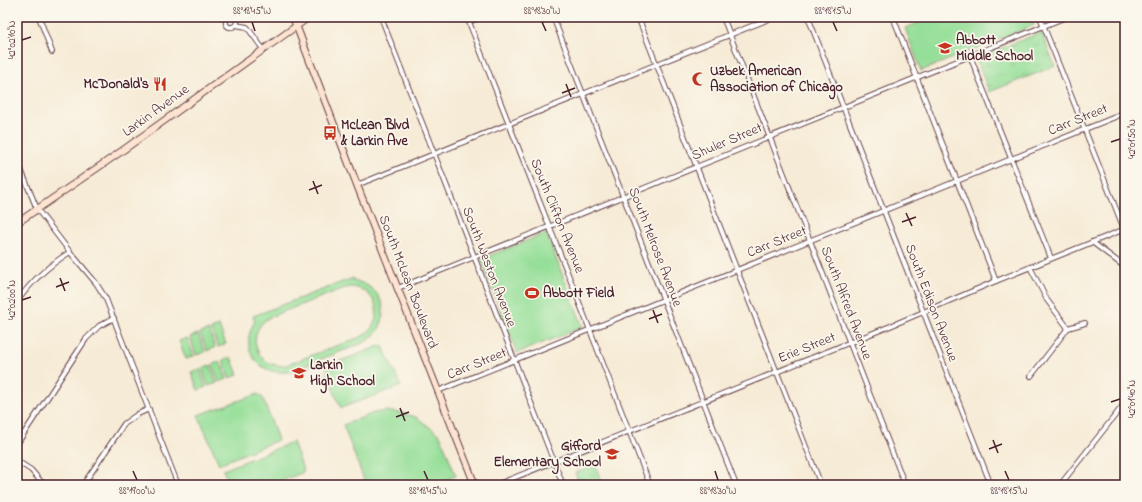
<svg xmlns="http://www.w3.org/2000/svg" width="1142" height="502" font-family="'Indie Flower',sans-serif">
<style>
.grass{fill:#96df99;stroke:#707f62;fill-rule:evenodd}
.park{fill:url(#park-tufts);stroke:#707f62}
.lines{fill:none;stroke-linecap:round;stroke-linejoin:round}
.street-casing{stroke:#643e45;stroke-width:6}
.secondary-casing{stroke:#643e45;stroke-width:8}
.street{stroke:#fff;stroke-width:4}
.secondary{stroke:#fde4d1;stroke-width:6}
.ticks{fill:none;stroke:#4a1f2b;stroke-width:1.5}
.labels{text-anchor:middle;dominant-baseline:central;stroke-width:3.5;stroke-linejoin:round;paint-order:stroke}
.poi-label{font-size:14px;font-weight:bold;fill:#4a1f2b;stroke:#fbf7ec;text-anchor:start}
.street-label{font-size:14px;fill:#4a1f2b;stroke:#fbf7ec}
.neatline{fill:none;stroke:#4a1f2b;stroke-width:1.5}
.ticks-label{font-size:10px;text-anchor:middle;fill:#4a1f2b}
</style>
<defs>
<pattern id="park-tufts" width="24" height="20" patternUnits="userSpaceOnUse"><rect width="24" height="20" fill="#96df99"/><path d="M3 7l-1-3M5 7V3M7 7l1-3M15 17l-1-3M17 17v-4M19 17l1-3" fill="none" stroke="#83bf84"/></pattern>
</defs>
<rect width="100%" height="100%" fill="#fbf7ec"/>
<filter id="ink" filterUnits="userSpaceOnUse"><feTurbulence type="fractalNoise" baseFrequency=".025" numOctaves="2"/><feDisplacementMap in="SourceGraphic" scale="8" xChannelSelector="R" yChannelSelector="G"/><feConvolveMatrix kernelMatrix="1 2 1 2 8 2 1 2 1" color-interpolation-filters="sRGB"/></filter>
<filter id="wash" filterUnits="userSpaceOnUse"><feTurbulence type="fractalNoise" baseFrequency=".012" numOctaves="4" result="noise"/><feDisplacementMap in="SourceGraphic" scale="16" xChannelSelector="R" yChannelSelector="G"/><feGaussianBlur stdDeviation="0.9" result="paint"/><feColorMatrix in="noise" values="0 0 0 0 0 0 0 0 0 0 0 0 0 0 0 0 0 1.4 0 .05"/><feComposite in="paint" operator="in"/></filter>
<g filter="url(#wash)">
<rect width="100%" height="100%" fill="#f6ebd6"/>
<!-- grass -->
<g class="grass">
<path d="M932 17H1031L1034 25 921 71 905 28 932 18Z"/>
<path d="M546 233 583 327 517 353 481 259Z"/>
<path d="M353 278 354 281C388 286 394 328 363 343L288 372C257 376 238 347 255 321L253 316ZM351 287C380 289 386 325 360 337L286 365C255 370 243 330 272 316L342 289Z"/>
<path d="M219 326 226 344 218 347 211 329Z"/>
<path d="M209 330 215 347 207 351 200 333Z"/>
<path d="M198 334 205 352 196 355 190 337Z"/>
<path d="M187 338 194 356 186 359 179 341Z"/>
<path d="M382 345 401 386 341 408 327 375V366Z"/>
<path d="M231 357 238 375 229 378 223 360Z"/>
<path d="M220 361 227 379 219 382 212 365Z"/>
<path d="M210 365 217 383 208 386 202 368Z"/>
<path d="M200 369 206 387 198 390 191 372Z"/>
<path d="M258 394 263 398 278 440 219 464 198 415Z"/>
<path d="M386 411 402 413 416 417 440 435 456 476 434 485H366L343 425 374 413Z"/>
<path d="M293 442 304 472 271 485H230L223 470Z"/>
</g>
<!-- park -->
<g class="park">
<path d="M1040 33 1042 34 1055 66 989 92 977 61 978 57Z"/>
<path d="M595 465 602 482 595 485H580L575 473Z"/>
</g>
</g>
<g filter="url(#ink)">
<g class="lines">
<defs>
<g id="street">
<path d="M39 17 52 52"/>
<path d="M228 17C221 25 232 32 237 23L236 19 234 17"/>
<path d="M381 17 563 485"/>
<path d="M467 17 590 330 650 485"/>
<path d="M553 17 736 485"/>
<path d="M638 17 821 485"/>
<path d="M723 17 905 485"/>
<path d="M808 17 991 485"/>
<path d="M893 17 996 281"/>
<path d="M1040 17 1124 229"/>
<path d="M469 22 480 17"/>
<path d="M236 25 247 27 263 49"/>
<path d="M970 56 1051 258"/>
<path d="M17 160 37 209 70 252 96 283 106 299 178 485"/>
<path d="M357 185 774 17"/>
<path d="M1092 242 1125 267"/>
<path d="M1030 267 1047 300 1068 328 1031 376"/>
<path d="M398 288 1066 17"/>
<path d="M17 302C31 281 48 266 70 252"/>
<path d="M1068 328 1085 323"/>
<path d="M438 391 1125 113"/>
<path d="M17 444 86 339 99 326 114 318"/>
<path d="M17 461 31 470 44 485"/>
<path d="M83 485 124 424 138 414 149 409"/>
<path d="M496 485 888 327 996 281 1125 229"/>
<path d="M1060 485 1125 403"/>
</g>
<g id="secondary">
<path d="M293 17 357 185 475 485"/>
<path d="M17 223 119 153 309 17"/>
</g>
</defs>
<!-- street casing -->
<use href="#street" class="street-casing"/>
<!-- secondary casing -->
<use href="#secondary" class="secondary-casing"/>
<!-- street -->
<use href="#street" class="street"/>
<!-- secondary -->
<use href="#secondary" class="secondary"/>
</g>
</g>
<!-- ticks -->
<path class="ticks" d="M252 22 255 31M542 22 546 31M833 22 837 31M22 40 31 37M566 84 571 97M562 93 575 88M1111 142 1120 139M313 181 318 194M309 190 322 185M906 213 912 226M902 222 916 217M60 278 65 291M56 287 69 282M22 300 31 297M653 310 658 323M649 319 662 314M1111 402 1120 399M400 408 405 421M396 417 409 412M993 440 998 453M989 449 1002 444M133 471 137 480M424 471 428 480M715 471 718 480M1005 471 1009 480"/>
<!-- icons -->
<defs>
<symbol id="school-bare" viewBox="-9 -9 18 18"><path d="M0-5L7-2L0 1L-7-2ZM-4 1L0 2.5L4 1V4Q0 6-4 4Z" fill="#c8321e" stroke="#fbf7ec" stroke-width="2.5" paint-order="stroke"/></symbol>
<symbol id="mosque-bare" viewBox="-9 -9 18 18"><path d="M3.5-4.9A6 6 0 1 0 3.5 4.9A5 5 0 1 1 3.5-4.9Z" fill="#c8321e" stroke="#fbf7ec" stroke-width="2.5" paint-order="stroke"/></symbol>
<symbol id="restaurant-bare" viewBox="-9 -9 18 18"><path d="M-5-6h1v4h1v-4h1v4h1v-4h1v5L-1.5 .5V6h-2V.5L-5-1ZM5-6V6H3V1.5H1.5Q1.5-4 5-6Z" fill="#c8321e" stroke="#fbf7ec" stroke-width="2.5" paint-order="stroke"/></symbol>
<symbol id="bus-bare" viewBox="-9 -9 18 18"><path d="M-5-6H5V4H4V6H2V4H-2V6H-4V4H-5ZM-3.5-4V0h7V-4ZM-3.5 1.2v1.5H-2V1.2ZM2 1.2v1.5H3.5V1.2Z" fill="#c8321e" stroke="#fbf7ec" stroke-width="2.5" paint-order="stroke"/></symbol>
<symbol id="stadium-bare" viewBox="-9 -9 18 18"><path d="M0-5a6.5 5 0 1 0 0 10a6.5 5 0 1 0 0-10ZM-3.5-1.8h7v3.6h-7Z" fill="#c8321e" stroke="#fbf7ec" stroke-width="2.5" paint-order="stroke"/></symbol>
</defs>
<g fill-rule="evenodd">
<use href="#school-bare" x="935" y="38" width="20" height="20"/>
<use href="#mosque-bare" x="689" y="69" width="20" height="20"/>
<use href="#restaurant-bare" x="150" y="74" width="20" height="20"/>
<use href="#bus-bare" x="320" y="123" width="20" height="20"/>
<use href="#stadium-bare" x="522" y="283" width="20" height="20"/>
<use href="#school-bare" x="289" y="363" width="20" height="20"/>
<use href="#school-bare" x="602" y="444" width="20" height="20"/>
</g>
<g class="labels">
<!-- poi labels -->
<g class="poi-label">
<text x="956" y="40">Abbott<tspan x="956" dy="16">Middle School</tspan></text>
<text x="710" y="71">Uzbek American<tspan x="710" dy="16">Association of Chicago</tspan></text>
<text x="149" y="84" text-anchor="end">McDonald's</text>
<text x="341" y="125">McLean Blvd<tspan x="341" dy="16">&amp; Larkin Ave</tspan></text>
<text x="543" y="293">Abbott Field</text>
<text x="310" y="365">Larkin<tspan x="310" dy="16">High School</tspan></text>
<text x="601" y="446" text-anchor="end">Gifford<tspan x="601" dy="16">Elementary School</tspan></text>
</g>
<!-- street labels -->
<g class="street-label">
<text transform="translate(156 111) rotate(-36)">Larkin Avenue</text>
<text transform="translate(1078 120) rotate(-22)">Carr Street</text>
<text transform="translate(727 142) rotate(-23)">Shuler Street</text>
<text transform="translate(557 216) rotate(68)">South Clifton Avenue</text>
<text transform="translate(777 242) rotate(-22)">Carr Street</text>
<text transform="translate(655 247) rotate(69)">South Melrose Avenue</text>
<text transform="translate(489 267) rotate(69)">South Weston Avenue</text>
<text transform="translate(408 282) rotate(69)">South McLean Boulevard</text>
<text transform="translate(846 303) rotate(69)">South Alfred Avenue</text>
<text transform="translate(931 303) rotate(69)">South Edison Avenue</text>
<text transform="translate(807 348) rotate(-22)">Erie Street</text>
<text transform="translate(477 364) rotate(-22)">Carr Street</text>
</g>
</g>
<!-- margin -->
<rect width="1142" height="502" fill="none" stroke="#fbf7ec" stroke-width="44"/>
<rect x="22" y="22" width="1098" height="458" class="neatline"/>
<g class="ticks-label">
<text x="252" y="14">88°18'45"W</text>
<text x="542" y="14">88°18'30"W</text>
<text x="833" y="14">88°18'15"W</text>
<text transform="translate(11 40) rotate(-90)" y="4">42°02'10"N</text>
<text transform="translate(1131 139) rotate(-90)" y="4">42°01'50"N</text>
<text transform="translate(11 300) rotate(-90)" y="4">42°02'00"N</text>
<text transform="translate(1131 399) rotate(-90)" y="4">42°01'40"N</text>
<text x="137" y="494">88°19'00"W</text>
<text x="428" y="494">88°18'45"W</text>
<text x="718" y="494">88°18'30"W</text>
<text x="1009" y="494">88°18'15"W</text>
</g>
</svg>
